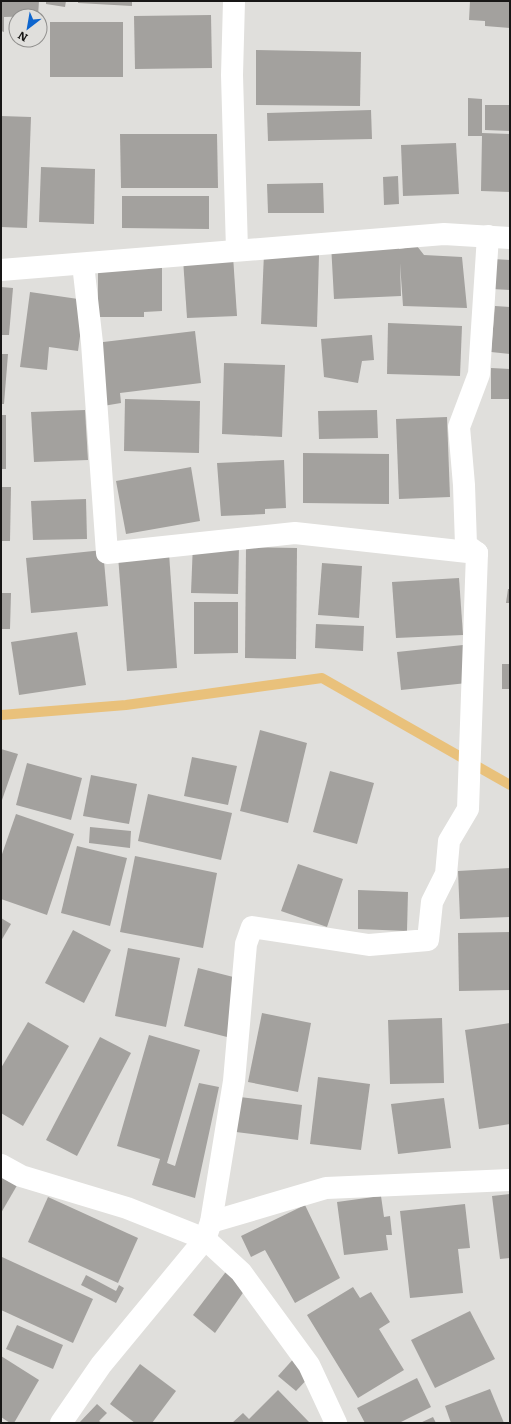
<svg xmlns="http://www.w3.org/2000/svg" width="511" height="1424" font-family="Literata,serif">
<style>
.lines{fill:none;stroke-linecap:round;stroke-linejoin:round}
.stream{stroke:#e9c17b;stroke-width:10}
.building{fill:#a3a19e}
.minor{stroke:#fff;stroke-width:22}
</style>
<rect width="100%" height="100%" fill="#e0dfdc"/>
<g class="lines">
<!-- stream -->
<path class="stream" d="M1 715 126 705 322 678 510 785"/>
</g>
<!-- building -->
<g class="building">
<path d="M1 1H39L38 16 4 17V32L1 31Z"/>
<path d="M46 1H66L65 7 46 4Z"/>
<path d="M78 1H132V6L78 3Z"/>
<path d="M470 1H510V28L485 26V21L469 20Z"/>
<path d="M211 15 212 68 135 69 134 16Z"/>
<rect x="50" y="22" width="73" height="55"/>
<path d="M256 50 361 52 360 106 256 105Z"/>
<path d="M468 98 482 99V133L510 134V192L481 191 482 136H468Z"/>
<path d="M485 105H510V131L485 130Z"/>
<path d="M371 110 372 139 268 141 267 113Z"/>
<path d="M1 116 31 117 27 228 1 227Z"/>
<path d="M120 134H217L218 188H121Z"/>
<path d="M456 143 459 194 403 196 401 145Z"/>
<path d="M41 167 95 169 94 224 39 222Z"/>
<path d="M398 176 399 204 384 205 383 177Z"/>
<path d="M323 183 324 213H268L267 184Z"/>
<path d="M122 196H209V229L122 228Z"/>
<path d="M398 241 399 249 417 246 424 255 462 257 467 308 403 306 400 263 401 296 334 299 331 244Z"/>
<path d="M264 253 319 255 317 327 261 324Z"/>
<path d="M233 256 237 316 187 318 183 259Z"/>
<path d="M493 259 510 260V290L492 289Z"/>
<path d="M162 267V311L144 312V317H98V268Z"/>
<path d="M1 287 13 288 9 335H1Z"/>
<path d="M30 292 85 300 78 351 49 347 47 370 20 367Z"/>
<path d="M495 306 510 307V354L491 352Z"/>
<path d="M388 323 462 326 460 376 387 374Z"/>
<path d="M195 331 201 383 120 393 121 403 103 406 95 343Z"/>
<path d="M372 335 374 360 362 361 358 383 324 377 321 339Z"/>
<path d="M1 354H8L4 404H1Z"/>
<path d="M224 363 285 365 282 437 222 434Z"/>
<path d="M491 368 510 369V399H491Z"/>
<path d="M125 399 200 401 199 453 124 451Z"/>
<path d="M85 410 88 460 34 462 31 412Z"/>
<path d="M377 410 378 438 319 439 318 411Z"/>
<rect x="1" y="415" width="5" height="54"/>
<path d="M447 417 450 497 399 499 396 419Z"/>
<path d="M303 453 389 454V504L303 503Z"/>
<path d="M284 460 286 508 265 509V514L221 516 217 463Z"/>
<path d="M191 467 200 521 126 534 116 481Z"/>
<path d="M1 487H11L10 541H1Z"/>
<path d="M86 499 87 539 33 540 31 501Z"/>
<path d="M193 543 239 546 238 594 191 593Z"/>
<path d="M246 547 297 548 296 659 245 658Z"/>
<path d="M103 550 108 606 31 613 26 558Z"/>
<path d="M169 553 177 668 127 671 118 556Z"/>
<path d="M322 563 362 566 359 618 318 615Z"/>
<path d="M459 578 463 635 396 638 392 582Z"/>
<path d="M508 589H510V603H506Z"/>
<path d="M1 593H11L10 629H1Z"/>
<path d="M194 602H238V653L194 654Z"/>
<path d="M316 624 364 626 363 651 315 648Z"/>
<path d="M77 632 86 685 19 695 11 642Z"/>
<path d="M463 645 467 683 401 690 397 652Z"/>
<rect x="502" y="664" width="8" height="25"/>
<path d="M260 730 307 743 288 823 240 811Z"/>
<path d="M1 749 18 754 1 803Z"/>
<path d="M192 757 237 766 228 805 184 796Z"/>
<path d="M27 763 82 778 71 820 16 805Z"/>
<path d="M330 771 374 783 357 844 313 832Z"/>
<path d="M91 775 137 784 129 824 83 816Z"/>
<path d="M148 794 232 813 221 860 138 841Z"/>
<path d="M16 814 74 834 47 915 1 899V857Z"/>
<path d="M90 827 131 831 130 848 89 843Z"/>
<path d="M77 846 127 858 110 926 61 913Z"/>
<path d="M135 856 217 873 203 948 120 932Z"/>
<path d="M298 864 343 879 327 927 281 911Z"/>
<path d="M510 868V917L460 919 458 871Z"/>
<path d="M358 890 408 892 407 931 358 929Z"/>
<path d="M1 918 11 924 1 941Z"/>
<path d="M73 930 111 950 84 1003 45 983Z"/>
<path d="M510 932V990L459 991 458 933Z"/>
<path d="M128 948 180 958 166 1027 115 1016Z"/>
<path d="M198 968 245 980 231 1038 184 1026Z"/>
<path d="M262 1013 311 1023 298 1092 248 1082Z"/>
<path d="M442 1018 444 1083 390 1084 388 1020Z"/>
<path d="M28 1022 69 1046 23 1126 1 1113V1068Z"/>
<path d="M510 1023V1124L479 1129 465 1030Z"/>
<path d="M149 1035 200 1050 167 1163 175 1166 199 1083 219 1087 195 1198 152 1185 160 1159 117 1146Z"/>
<path d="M100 1037 131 1053 77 1156 46 1140Z"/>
<path d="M318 1077 370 1084 361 1150 310 1144Z"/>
<path d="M240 1097 302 1105 298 1140 236 1132Z"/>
<path d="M444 1098 451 1148 398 1154 391 1104Z"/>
<path d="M1 1171 19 1182 1 1213Z"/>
<path d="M510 1194V1258L500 1259 492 1196Z"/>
<path d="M381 1196 384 1217 390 1216 392 1235H386L388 1250 344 1255 337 1202Z"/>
<path d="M48 1197 138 1238 118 1283 28 1242Z"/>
<path d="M465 1204 470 1248 458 1249 463 1293 410 1298 400 1211Z"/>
<path d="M305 1205 340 1278 295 1303 265 1250 251 1257 241 1236Z"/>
<path d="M2 1257 93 1299 73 1343 1 1310Z"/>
<path d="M228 1269 247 1287 215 1333 193 1315Z"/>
<path d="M86 1275 116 1291 119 1285 124 1288 116 1303 81 1285Z"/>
<path d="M353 1287 360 1298 371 1292 390 1322 379 1329 404 1370 358 1398 307 1315Z"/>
<path d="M470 1311 495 1359 435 1388 411 1340Z"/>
<path d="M17 1325 63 1345 53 1369 6 1349Z"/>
<path d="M1 1356 39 1380 14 1423H10L1 1417Z"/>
<path d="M296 1356 314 1372 296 1391 278 1376Z"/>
<path d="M140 1364 176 1391 152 1423H135L110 1404Z"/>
<path d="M417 1378 431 1407 399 1423H365L357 1408Z"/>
<path d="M490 1389 504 1423H451L445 1406Z"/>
<path d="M278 1390 309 1422 308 1423H232L243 1413 249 1419Z"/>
<path d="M97 1404 107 1413 99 1421 102 1423H79Z"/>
<path d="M433 1417 436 1423H420Z"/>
</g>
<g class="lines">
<!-- minor -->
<g class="minor">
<path d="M234 1 232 75 237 250"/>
<path d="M83 264 92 343 107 553 295 533 477 553"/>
<path d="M1 270 444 234 510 238"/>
<path d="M477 553 466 545 464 485 459 427 479 374 488 236"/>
<path d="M1 1165 21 1176 127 1208 205 1239 241 1272 309 1365 336 1423"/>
<path d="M211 1222 326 1188 510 1180"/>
<path d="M61 1423 101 1365 205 1239 211 1222 234 1081 246 944 252 927 369 945 428 940 432 902 446 874 449 841 468 809 477 553"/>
</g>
</g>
<!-- border -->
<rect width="511" height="1424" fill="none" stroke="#181716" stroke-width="4"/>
<!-- north arrow -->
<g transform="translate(28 28) rotate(211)"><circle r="19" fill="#e0dfdc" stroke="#908f8d"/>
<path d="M0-3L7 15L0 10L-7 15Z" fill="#0d65ce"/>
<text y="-6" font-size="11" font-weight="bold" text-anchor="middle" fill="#181716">N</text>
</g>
</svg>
